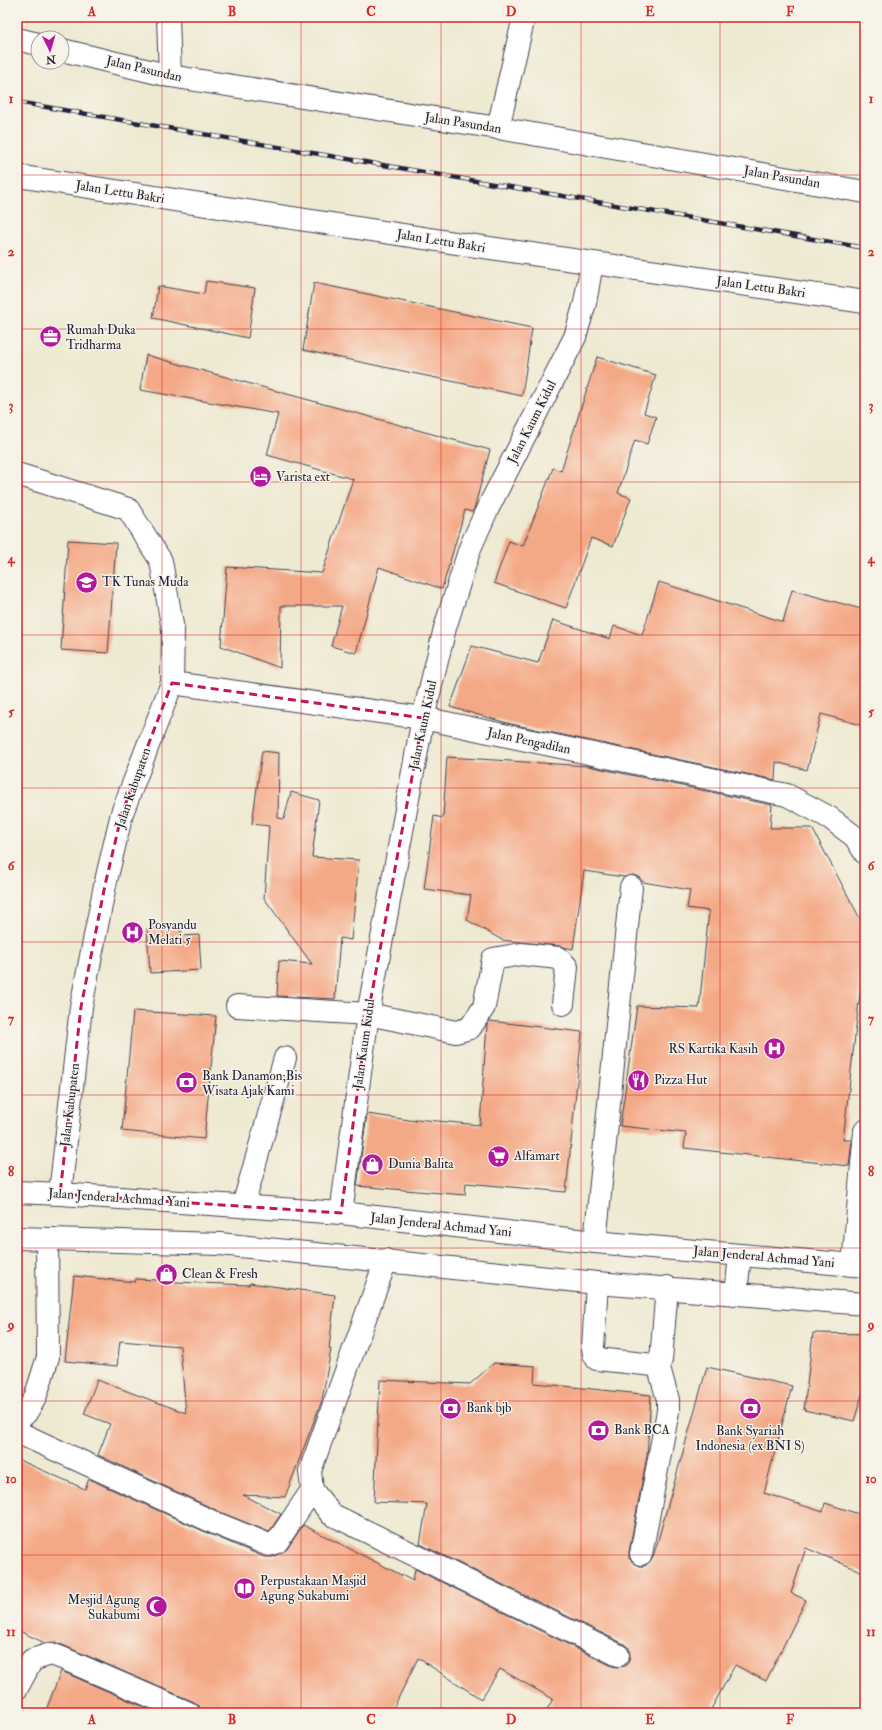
<svg xmlns="http://www.w3.org/2000/svg" width="882" height="1730" font-family="'IM FELL Double Pica',serif">
<style>
.building{fill:#f4a986}
.lines{fill:none;stroke-linecap:round;stroke-linejoin:round}
.minor-casing{stroke:#414052;stroke-width:24}
.major-casing{stroke:#414052;stroke-width:24}
.minor{stroke:#fff;stroke-width:22}
.major{stroke:#fff;stroke-width:22}
.rail-casing{stroke:#22223b;stroke-width:4.5}
.rail{stroke:#f7f3e8;stroke-width:3;stroke-dasharray:9;stroke-linecap:butt}
.marked{fill:none;stroke:#c2185b;stroke-width:3;stroke-dasharray:8 5;stroke-linejoin:round}
.grid{fill:none;stroke:#d62828;stroke-width:1;stroke-opacity:0.55}
.labels{text-anchor:middle;dominant-baseline:central;stroke-width:3;stroke-linejoin:round;paint-order:stroke}
.street-label{font-size:13px;fill:#22223b;stroke:#f7f3e8}
.poi-label{font-size:13px;fill:#22223b;stroke:#f7f3e8;text-anchor:start}
.neatline{fill:none;stroke:#d62828;stroke-width:1.5}
.grid-label{font-size:13px;text-anchor:middle;font-weight:bold;fill:#d62828}
</style>
<rect width="100%" height="100%" fill="#f7f3e8"/>
<filter id="ink" filterUnits="userSpaceOnUse"><feTurbulence type="fractalNoise" baseFrequency=".025" numOctaves="2"/><feDisplacementMap in="SourceGraphic" scale="8" xChannelSelector="R" yChannelSelector="G"/><feConvolveMatrix kernelMatrix="1 2 1 2 8 2 1 2 1" color-interpolation-filters="sRGB"/></filter>
<filter id="wash" filterUnits="userSpaceOnUse"><feTurbulence type="fractalNoise" baseFrequency=".012" numOctaves="4" result="noise"/><feDisplacementMap in="SourceGraphic" scale="16" xChannelSelector="R" yChannelSelector="G"/><feGaussianBlur stdDeviation="0.9" result="paint"/><feColorMatrix in="noise" values="0 0 0 0 0 0 0 0 0 0 0 0 0 0 0 0 0 1.4 0 .05"/><feComposite in="paint" operator="in"/></filter>
<g filter="url(#wash)">
<rect width="100%" height="100%" fill="#eee9d1"/>
<g id="blocks">
<!-- building -->
<g class="building">
<path d="M206 281 255 288 248 338 153 318 158 286 204 294Z"/>
<path d="M314 283 532 328 522 396 303 350Z"/>
<path d="M146 355 490 450 474 509 472 512 465 510 442 589 379 567 356 653 331 646 342 606H281L280 668 221 646 227 567 322 573 353 479 267 455 278 414 140 390Z"/>
<path d="M597 357 656 375 644 413 656 417 647 444 635 440 618 493 631 498 613 546 591 538 566 608 494 583 509 541 523 546 553 468 561 471Z"/>
<path d="M68 540 116 543 108 653 61 650Z"/>
<path d="M659 582 783 622 792 590 865 610V726L821 714 807 770 776 762 775 780 511 724 450 707 472 646 538 663 553 620 610 639 614 626 642 635Z"/>
<path d="M262 751 279 753 278 818 284 819 291 792 319 800 312 857 359 860 351 940 340 938 335 999 277 996 279 961 312 964 264 898 269 826 252 824Z"/>
<path d="M447 757 588 766 772 805 770 828H812L865 928V949L843 1140H852L849 1166 684 1148 686 1133 620 1126 637 1006 699 1008 709 911 687 908 690 890 643 882 639 877 633 875 624 877 584 871 573 949 560 946 502 940 467 920 471 895 424 889 434 816 443 818Z"/>
<path d="M181 927V936L199 935 201 970 150 973 147 929Z"/>
<path d="M133 1011 216 1016 204 1139 122 1131Z"/>
<path d="M490 1021 582 1032 566 1192 466 1183 465 1195 357 1186 367 1114 416 1121V1119L480 1125 487 1025Z"/>
<path d="M74 1276 135 1282 136 1279 175 1281V1282L249 1285 250 1283 335 1295 329 1349H331L322 1400 285 1497 243 1495 281 1514 269 1532 220 1512 98 1455 110 1424 84 1414 97 1380 186 1413 180 1346 120 1341 117 1366 65 1361Z"/>
<path d="M813 1333 865 1334V1385L854 1421 804 1410Z"/>
<path d="M494 1363 535 1366 534 1383 651 1395 647 1456 629 1552V1558L633 1563 639 1566H645L653 1558 707 1367 792 1386 764 1493 823 1512 825 1503 865 1516V1573L806 1548 791 1593 806 1600 766 1681 735 1665 709 1713H545L553 1699 500 1669 481 1699 418 1658 391 1713H201L199 1706 194 1702 67 1647 55 1642 45 1643 17 1630V1459L85 1489 89 1479 210 1534 264 1557H273L287 1549 303 1525 413 1581 415 1569 612 1666 618 1667 625 1666 629 1661 630 1655 629 1648 624 1644 420 1544 427 1504 374 1502 380 1380 470 1384Z"/>
<path d="M61 1671 158 1713H45Z"/>
</g>
</g>
</g>
<g filter="url(#ink)">
<use href="#blocks" fill-opacity="0" stroke="#414052" stroke-width="1"/>
<g class="lines">
<defs>
<g id="minor">
<path d="M168 17 170 76"/>
<path d="M17 39 38 44"/>
<path d="M62 50 170 76 498 128 865 192"/>
<path d="M498 128 524 17"/>
<path d="M17 176 469 245 865 302"/>
<path d="M17 474 128 509 161 561 173 630 172 683 122 813 105 885 81 1007 60 1194"/>
<path d="M172 683 423 718 787 795 830 818 855 837 865 853"/>
<path d="M237 1006 368 1014 456 1032 470 1028 484 1007 493 959 521 954 559 958 567 967 563 1004"/>
<path d="M243 1206 285 1058"/>
<path d="M341 1213 368 1014 423 718 445 628 470 548 486 512 575 337 585 303 592 263"/>
<path d="M595 1242 631 887"/>
<path d="M386 1260 310 1471 312 1490 331 1514 618 1655"/>
<path d="M853 1265 865 1131"/>
<path d="M597 1283 593 1348 594 1354 597 1359 654 1365 658 1364 661 1360 667 1287"/>
<path d="M17 1421 26 1413 35 1398 48 1357 47 1239"/>
<path d="M17 1432 215 1523 269 1545 277 1542 312 1490"/>
<path d="M641 1554 668 1411V1400L658 1364"/>
<path d="M17 1688 32 1660 51 1654 62 1658 189 1713"/>
</g>
<g id="major">
<path d="M17 1192 60 1194 341 1213 595 1242 865 1266"/>
<path d="M17 1238 220 1244 597 1283 865 1304"/>
<path d="M736 1294 740 1255"/>
</g>
</defs>
<!-- minor casing -->
<use href="#minor" class="minor-casing"/>
<!-- major casing -->
<use href="#major" class="major-casing"/>
<!-- minor -->
<use href="#minor" class="minor"/>
<!-- major -->
<use href="#major" class="major"/>
<defs>
<path id="rail" d="M17 102 865 248"/>
</defs>
<!-- rail casing -->
<use href="#rail" class="rail-casing"/>
<!-- rail -->
<use href="#rail" class="rail"/>
</g>
</g>
<!-- marked area -->
<path class="marked" d="M172 683 423 718 368 1014 341 1213 60 1194 81 1007 105 885 122 813Z"/>
<!-- grid -->
<path class="grid" d="M162 17V1713M301 17V1713M441 17V1713M581 17V1713M720 17V1713M17 175H865M17 329H865M17 482H865M17 635H865M17 788H865M17 942H865M17 1095H865M17 1248H865M17 1401H865M17 1555H865"/>
<!-- icons -->
<defs>
<symbol id="office-disc" viewBox="-11 -11 22 22"><circle r="9.5" fill="#b5179e" stroke="#f7f3e8"/><path d="M-6-3h4V-5.5h4V-3h4V5H-6ZM-1-4.5V-3h2v-1.5ZM-6 0V1H6V0Z" fill="#fff"/></symbol>
<symbol id="hotel-disc" viewBox="-11 -11 22 22"><circle r="9.5" fill="#b5179e" stroke="#f7f3e8"/><path d="M-6-4.5h1.5V1H6V5H4.5V3h-9V5H-6ZM-4 0a1.8 1.8 0 1 1 3.6 0ZM.5 0V-2.5h3Q6-2.5 6 0Z" fill="#fff"/></symbol>
<symbol id="school-disc" viewBox="-11 -11 22 22"><circle r="9.5" fill="#b5179e" stroke="#f7f3e8"/><path d="M0-5L7-2L0 1L-7-2ZM-4 1L0 2.5L4 1V4Q0 6-4 4Z" fill="#fff"/></symbol>
<symbol id="hospital-disc" viewBox="-11 -11 22 22"><circle r="9.5" fill="#b5179e" stroke="#f7f3e8"/><path d="M-5-5h3v3.5h4V-5h3V5h-3V1.5h-4V5h-3Z" fill="#fff"/></symbol>
<symbol id="restaurant-disc" viewBox="-11 -11 22 22"><circle r="9.5" fill="#b5179e" stroke="#f7f3e8"/><path d="M-5-6h1v4h1v-4h1v4h1v-4h1v5L-1.5 .5V6h-2V.5L-5-1ZM5-6V6H3V1.5H1.5Q1.5-4 5-6Z" fill="#fff"/></symbol>
<symbol id="bank-disc" viewBox="-11 -11 22 22"><circle r="9.5" fill="#b5179e" stroke="#f7f3e8"/><path d="M-6-4H6V4H-6ZM0-2.3a2.3 2.3 0 1 0 0 4.6a2.3 2.3 0 1 0 0-4.6Z" fill="#fff"/></symbol>
<symbol id="supermarket-disc" viewBox="-11 -11 22 22"><circle r="9.5" fill="#b5179e" stroke="#f7f3e8"/><path d="M-6-5.5h2.5l.6 2H6L4.5 2H-2.5L-4.4-4H-6ZM-1.5 3.2a1.3 1.3 0 1 0 .1 0ZM3 3.2a1.3 1.3 0 1 0 .1 0Z" fill="#fff"/></symbol>
<symbol id="shop-disc" viewBox="-11 -11 22 22"><circle r="9.5" fill="#b5179e" stroke="#f7f3e8"/><path d="M-5-2.5h2.3a2.7 3.5 0 0 1 5.4 0H5L5.5 6h-11ZM-1.5-2.5h3a1.5 2.3 0 0 0-3 0Z" fill="#fff"/></symbol>
<symbol id="library-disc" viewBox="-11 -11 22 22"><circle r="9.5" fill="#b5179e" stroke="#f7f3e8"/><path d="M-6-4Q-3-5.5-.7-3.5V5Q-3 3-6 4ZM6-4Q3-5.5 .7-3.5V5Q3 3 6 4Z" fill="#fff"/></symbol>
<symbol id="mosque-disc" viewBox="-11 -11 22 22"><circle r="9.5" fill="#b5179e" stroke="#f7f3e8"/><path d="M3.5-4.9A6 6 0 1 0 3.5 4.9A5 5 0 1 1 3.5-4.9Z" fill="#fff"/></symbol>
</defs>
<g fill-rule="evenodd">
<use href="#office-disc" x="38" y="324" width="25" height="25"/>
<use href="#hotel-disc" x="248" y="464" width="25" height="25"/>
<use href="#school-disc" x="74" y="570" width="25" height="25"/>
<use href="#hospital-disc" x="120" y="920" width="25" height="25"/>
<use href="#hospital-disc" x="762" y="1036" width="25" height="25"/>
<use href="#restaurant-disc" x="626" y="1068" width="25" height="25"/>
<use href="#bank-disc" x="174" y="1070" width="25" height="25"/>
<use href="#supermarket-disc" x="486" y="1144" width="25" height="25"/>
<use href="#shop-disc" x="360" y="1152" width="25" height="25"/>
<use href="#shop-disc" x="154" y="1262" width="25" height="25"/>
<use href="#bank-disc" x="438" y="1396" width="25" height="25"/>
<use href="#bank-disc" x="738" y="1396" width="25" height="25"/>
<use href="#bank-disc" x="586" y="1418" width="25" height="25"/>
<use href="#library-disc" x="232" y="1576" width="25" height="25"/>
<use href="#mosque-disc" x="144" y="1594" width="25" height="25"/>
</g>
<g class="labels">
<!-- street labels -->
<g class="street-label">
<text transform="translate(144 69) rotate(13)">Jalan Pasundan</text>
<text transform="translate(463 123) rotate(9)">Jalan Pasundan</text>
<text transform="translate(782 177) rotate(10)">Jalan Pasundan</text>
<text transform="translate(120 192) rotate(9)">Jalan Lettu Bakri</text>
<text transform="translate(441 241) rotate(9)">Jalan Lettu Bakri</text>
<text transform="translate(761 287) rotate(8)">Jalan Lettu Bakri</text>
<text transform="translate(532 422) rotate(-63)">Jalan Kaum Kidul</text>
<text transform="translate(423 725) rotate(-78)">Jalan Kaum Kidul</text>
<text transform="translate(529 741) rotate(12)">Jalan Pengadilan</text>
<text transform="translate(133 788) rotate(-71)">Jalan Kabupaten</text>
<text transform="translate(364 1044) rotate(-82)">Jalan Kaum Kidul</text>
<text transform="translate(70 1105) rotate(-83)">Jalan Kabupaten</text>
<text transform="translate(119 1198) rotate(4)">Jalan Jenderal Achmad Yani</text>
<text transform="translate(441 1225) rotate(6)">Jalan Jenderal Achmad Yani</text>
<text transform="translate(764 1257) rotate(5)">Jalan Jenderal Achmad Yani</text>
</g>
<!-- poi labels -->
<g class="poi-label">
<text x="66" y="330">Rumah Duka<tspan x="66" dy="15">Tridharma</tspan></text>
<text x="276" y="477">Varista ext</text>
<text x="102" y="582">TK Tunas Muda</text>
<text x="148" y="925">Posyandu<tspan x="148" dy="15">Melati 5</tspan></text>
<text x="758" y="1049" text-anchor="end">RS Kartika Kasih</text>
<text x="202" y="1076">Bank Danamon;Bis<tspan x="202" dy="15">Wisata Ajak Kami</tspan></text>
<text x="654" y="1080">Pizza Hut</text>
<text x="514" y="1156">Alfamart</text>
<text x="388" y="1164">Dunia Balita</text>
<text x="182" y="1274">Clean &amp; Fresh</text>
<text x="466" y="1408">Bank bjb</text>
<text x="614" y="1430">Bank BCA</text>
<text x="750" y="1431" text-anchor="middle">Bank Syariah<tspan x="750" dy="15">Indonesia (ex BNI S)</tspan></text>
<text x="260" y="1581">Perpustakaan Masjid<tspan x="260" dy="15">Agung Sukabumi</tspan></text>
<text x="140" y="1600" text-anchor="end">Mesjid Agung<tspan x="140" dy="15">Sukabumi</tspan></text>
</g>
</g>
<!-- margin -->
<rect width="882" height="1730" fill="none" stroke="#f7f3e8" stroke-width="44"/>
<!-- north arrow -->
<g transform="translate(50 50) rotate(175)"><circle r="19" fill="#f7f3e8" stroke="#a29fa3"/>
<path d="M0-3L7 15L0 10L-7 15Z" fill="#b5179e"/>
<text y="-6" font-size="11" font-weight="bold" text-anchor="middle" fill="#22223b">N</text>
</g>
<rect x="22" y="22" width="838" height="1686" class="neatline"/>
<g class="grid-label">
<text x="92" y="16">A</text>
<text x="232" y="16">B</text>
<text x="371" y="16">C</text>
<text x="511" y="16">D</text>
<text x="650" y="16">E</text>
<text x="790" y="16">F</text>
<text x="11" y="103">1</text>
<text x="871" y="103">1</text>
<text x="11" y="256">2</text>
<text x="871" y="256">2</text>
<text x="11" y="410">3</text>
<text x="871" y="410">3</text>
<text x="11" y="563">4</text>
<text x="871" y="563">4</text>
<text x="11" y="716">5</text>
<text x="871" y="716">5</text>
<text x="11" y="870">6</text>
<text x="871" y="870">6</text>
<text x="11" y="1023">7</text>
<text x="871" y="1023">7</text>
<text x="11" y="1176">8</text>
<text x="871" y="1176">8</text>
<text x="11" y="1329">9</text>
<text x="871" y="1329">9</text>
<text x="11" y="1483">10</text>
<text x="871" y="1483">10</text>
<text x="11" y="1636">11</text>
<text x="871" y="1636">11</text>
<text x="92" y="1724">A</text>
<text x="232" y="1724">B</text>
<text x="371" y="1724">C</text>
<text x="511" y="1724">D</text>
<text x="650" y="1724">E</text>
<text x="790" y="1724">F</text>
</g>
</svg>
